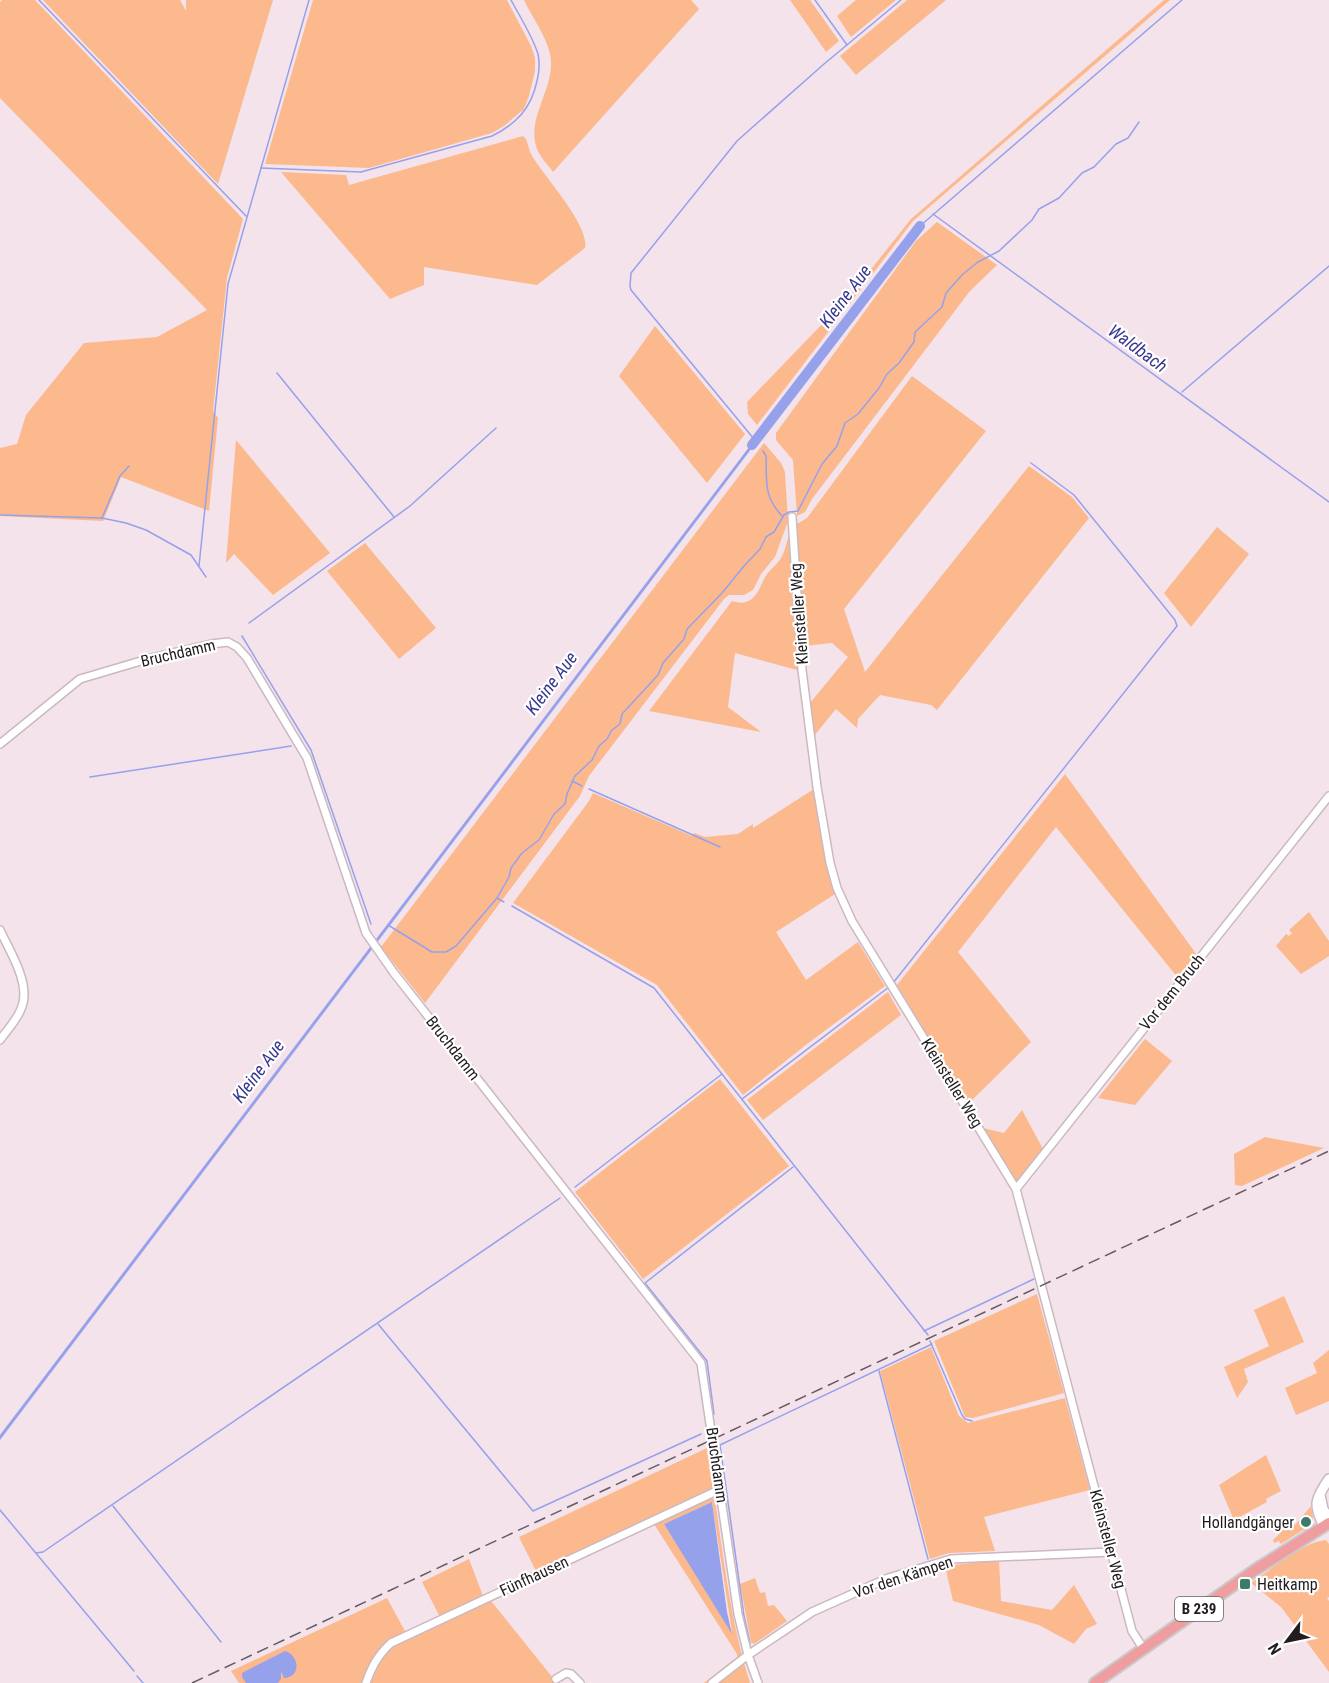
<svg xmlns="http://www.w3.org/2000/svg" width="1329" height="1683" font-family="'Roboto Condensed',sans-serif">
<style>
.green{fill:#fcb98d;fill-rule:evenodd}
.water{fill:#96a1ec}
.lines{fill:none;stroke-linecap:round;stroke-linejoin:round}
.stream{stroke:#96a1ec;stroke-width:1.5}
.river{stroke:#96a1ec;stroke-width:10}
.minor-casing{stroke:#cab9c1;stroke-width:10}
.tertiary-casing{stroke:#cab9c1;stroke-width:12}
.primary-casing{stroke:#cac9c9;stroke-width:14}
.minor{stroke:#fff;stroke-width:7}
.tertiary{stroke:#fff;stroke-width:9}
.primary{stroke:#ee9ea1;stroke-width:10}
.rail{stroke:#645b60;stroke-width:1.5;stroke-dasharray:12 6;stroke-linecap:butt}
.poi-dot{fill:#3a7b6a;stroke:#fff;stroke-width:2}
.labels{text-anchor:middle;dominant-baseline:central;stroke-width:4.5;stroke-linejoin:round;paint-order:stroke}
.shield{fill:#fff;stroke:#646062;stroke-width:1.5}
.shield-label{font-size:15px;font-weight:bold;fill:#221c1f}
.street-label{font-size:16px;fill:#221c1f;stroke:#fff}
.poi-label{font-size:16px;fill:#221c1f;stroke:#fff;text-anchor:end}
.water-label{font-size:18px;font-style:italic;fill:#383990;stroke:#fff}
</style>
<rect width="100%" height="100%" fill="#f4e3eb"/>
<!-- green -->
<g class="green">
<path d="M2 0H35L243 219 227 278 213 411 218 418 209 511 121 477 103 521 0 516V448L17 444 26 415 84 343 157 337 207 310 0 98V2Z"/>
<path d="M43 0H180L186 11V0H273L218 184Z"/>
<path d="M313 0H507L531 46 535 58V71L529 96 524 109 504 126 492 133 369 168 265 164Z"/>
<path d="M524 0H691L699 9 553 172C548 165 540 157 537 149 525 116 557 88 550 54 546 36 532 17 524 0Z"/>
<path d="M790 0H810L839 41 826 52Z"/>
<path d="M856 0H896L851 37 837 16Z"/>
<path d="M907 0H946L856 75 840 56Z"/>
<path d="M1164 0H1170L913 221 757 425 748 414 747 402 853 292 911 219Z"/>
<path d="M523 136 526 139C528 144 529 151 532 156 544 176 590 226 585 248L537 285 424 267V285L390 299 281 172 346 175 349 185Z"/>
<path d="M937 222 997 265 970 291 812 499 805 512 797 516 793 460 776 440V433L916 241Z"/>
<path d="M655 326 745 434 707 483 619 376Z"/>
<path d="M912 376 986 431 844 609 865 672 1029 466 1072 497 1089 518 937 710 931 705 880 695 858 719 857 728 836 709 814 736 810 703 848 657 832 643 804 646 797 524 807 518Z"/>
<path d="M236 440 330 553 273 595 234 554 226 563Z"/>
<path d="M764 443 781 463 785 472 788 521 775 557 761 574 753 590 744 595H729L724 599 589 776 580 796 425 1003 381 947Z"/>
<path d="M1217 527 1249 554 1191 627 1164 593Z"/>
<path d="M789 536 797 670 735 653 728 707 761 732 649 711 732 601C754 608 758 591 765 577 769 570 777 565 781 558 785 552 786 543 789 536Z"/>
<path d="M365 543 436 628 399 659 327 571Z"/>
<path d="M1065 774 1197 955 1178 978 1056 827 958 952 1031 1042 968 1104 897 985Z"/>
<path d="M814 789 826 862 835 894 776 932 806 980 858 942 885 986 807 1044 743 1095 657 985 513 903 589 801 593 793 692 836 694 833 705 837 738 834 753 824V828Z"/>
<path d="M1309 912 1329 941V956L1301 974 1276 946 1286 934 1289 936 1292 933 1289 930Z"/>
<path d="M888 992 901 1015 763 1120 747 1100Z"/>
<path d="M1145 1039 1172 1061 1135 1105 1098 1098Z"/>
<path d="M720 1079 789 1166 643 1279 575 1192Z"/>
<path d="M1022 1110 1043 1149 1018 1180 1014 1181 983 1128 1004 1133Z"/>
<path d="M1265 1137 1324 1148 1242 1186 1235 1185 1234 1154Z"/>
<path d="M1037 1294 1064 1393 973 1418 965 1417 934 1341Z"/>
<path d="M1284 1296 1304 1342 1244 1369 1248 1382 1237 1398 1224 1367 1269 1346 1254 1310Z"/>
<path d="M931 1347 959 1416 968 1423 1065 1398 1090 1490 984 1517 995 1551 949 1553 930 1559 880 1371Z"/>
<path d="M1329 1350V1401L1296 1415 1285 1388 1317 1373 1313 1363Z"/>
<path d="M707 1448 713 1488 536 1571 519 1537Z"/>
<path d="M1266 1455 1281 1491 1266 1499 1267 1502 1234 1520 1219 1485Z"/>
<path d="M712 1498 715 1500C724 1562 731 1623 750 1683H704L737 1657V1654L654 1524ZM712 1502 732 1632 664 1524Z"/>
<path d="M1311 1506 1313 1518 1311 1525 1281 1544 1279 1541 1274 1543 1273 1540 1291 1522 1295 1525Z"/>
<path d="M1326 1540 1329 1544V1597L1327 1598 1329 1601V1672L1281 1607 1251 1583C1270 1570 1303 1542 1326 1540Z"/>
<path d="M469 1559 483 1596 440 1617 422 1582Z"/>
<path d="M999 1560 1001 1601 1052 1610 1074 1585 1097 1624 1086 1629 1074 1644 1039 1625 953 1601 945 1566Z"/>
<path d="M755 1578 760 1593 765 1592 768 1606 774 1605 787 1621 754 1644 751 1642 740 1584Z"/>
<path d="M387 1598 406 1633C379 1645 372 1656 362 1683H239L231 1671Z"/>
<path d="M491 1601 557 1683H370L381 1657 393 1646Z"/>
</g>
<!-- water -->
<g class="water">
<path d="M759 434 761 436 0 1440V1435Z"/>
<path d="M712 1502 727 1612 732 1634 664 1524Z"/>
<path d="M285 1651C299 1655 302 1677 284 1678L281 1671V1679L278 1683H246L242 1677V1673Z"/>
</g>
<g class="lines">
<!-- stream -->
<g class="stream">
<path d="M39 0 246 216"/>
<path d="M815 0 847 45"/>
<path d="M261 168 361 172 492 136C516 124 531 109 537 81 539 73 540 63 538 54 532 35 520 17 511 0"/>
<path d="M933 214 1329 502"/>
<path d="M920 226 1182 0"/>
<path d="M277 373 394 517"/>
<path d="M1182 392 1329 266"/>
<path d="M754 439 631 290 630 286 631 273 737 141 824 64 901 0"/>
<path d="M763 451 766 456C767 482 763 495 782 516"/>
<path d="M0 515 102 518 126 523 146 530 191 555 206 577"/>
<path d="M102 518 120 476 129 466"/>
<path d="M199 566 228 284 309 0"/>
<path d="M249 623 410 506 496 428"/>
<path d="M242 636 311 750 371 924"/>
<path d="M90 777 291 746"/>
<path d="M572 781 582 786"/>
<path d="M589 789 720 847"/>
<path d="M497 898 504 902"/>
<path d="M512 906 654 988 928 1335"/>
<path d="M388 925 432 952H446L456 946 497 898 509 877 511 868 522 853 539 840 554 814 565 804 567 794 575 776 592 760 599 746 607 739 612 730 620 724 622 714 658 675 663 663 684 639 687 629 722 593 744 566 760 549 766 537 774 532 784 515 789 512 798 511 822 464 837 446 845 423 858 414 879 388 887 374 899 363 914 342 915 332 942 307 946 293 963 274 978 262 999 251 1032 220 1039 209 1059 198 1082 173 1094 167 1116 144 1128 138 1139 122"/>
<path d="M893 983 1177 626 1175 620 1074 495 1031 463"/>
<path d="M742 1099 889 987"/>
<path d="M575 1187 722 1074"/>
<path d="M378 1324 533 1511 701 1434"/>
<path d="M924 1331 1034 1279"/>
<path d="M930 1341 962 1415 965 1419 972 1421"/>
<path d="M879 1371 928 1559"/>
<path d="M714 1414 707 1361 645 1283 793 1167"/>
<path d="M113 1506 221 1642"/>
<path d="M0 1510 134 1671"/>
<path d="M36 1553 43 1552 560 1198"/>
<path d="M750 1643 744 1616 720 1445 932 1344"/>
<path d="M137 1676 143 1683"/>
</g>
<!-- river -->
<path class="river" d="M752 445 920 226"/>
<defs>
<g id="minor">
<path d="M792 517 802 670 817 787 830 863 837 888 852 921 1016 1189 1132 1631 1143 1648"/>
<path d="M0 744 80 679 151 658 211 644 228 642 237 647 247 658 307 758 366 933 394 973 701 1363 738 1614 748 1655 758 1683"/>
<path d="M0 930C10 952 32 985 21 1009 17 1020 7 1030 0 1040"/>
<path d="M1016 1189 1329 796"/>
<path d="M556 1679 566 1673 571 1674 580 1683"/>
<path d="M366 1683C372 1666 378 1655 391 1643L721 1489"/>
<path d="M712 1683 748 1655 812 1612 888 1578 951 1559 1111 1552"/>
</g>
<g id="tertiary">
<path d="M1320 1495 1323 1509 1329 1518"/>
<path d="M1324 1526C1313 1505 1315 1499 1329 1479"/>
</g>
<path id="primary" d="M1095 1683 1255 1570 1329 1523"/>
</defs>
<!-- minor casing -->
<use href="#minor" class="minor-casing"/>
<!-- tertiary casing -->
<use href="#tertiary" class="tertiary-casing"/>
<!-- primary casing -->
<use href="#primary" class="primary-casing"/>
<!-- minor -->
<use href="#minor" class="minor"/>
<!-- tertiary -->
<use href="#tertiary" class="tertiary"/>
<!-- primary -->
<use href="#primary" class="primary"/>
<!-- rail -->
<path class="rail" d="M192 1683 1329 1151"/>
</g>
<!-- markers -->
<g class="poi-dot">
<circle cx="1306" cy="1522" r="6"/>
<rect x="1239" y="1578" width="12" height="12" rx="3"/>
</g>
<g class="labels">
<!-- shield labels -->
<rect class="shield" x="1175" y="1597" width="48" height="24" rx="4.5"/>
<g class="shield-label">
<text x="1199" y="1609">B 239</text>
</g>
<!-- street labels -->
<g class="street-label">
<text transform="translate(799 614) rotate(-94)">Kleinsteller Weg</text>
<text transform="translate(178 653) rotate(-13)">Bruchdamm</text>
<text transform="translate(1172 992) rotate(-51)">Vor dem Bruch</text>
<text transform="translate(453 1048) rotate(52)">Bruchdamm</text>
<text transform="translate(952 1083) rotate(58)">Kleinsteller Weg</text>
<text transform="translate(717 1465) rotate(82)">Bruchdamm</text>
<text transform="translate(1108 1539) rotate(75)">Kleinsteller Weg</text>
<text transform="translate(534 1576) rotate(-25)">Fünfhausen</text>
<text transform="translate(903 1577) rotate(-18)">Vor den Kämpen</text>
</g>
<!-- poi labels -->
<g class="poi-label">
<text x="1294" y="1522">Hollandgänger</text>
<text x="1257" y="1584" text-anchor="start">Heitkamp</text>
</g>
<!-- water labels -->
<g class="water-label">
<text transform="translate(845 296) rotate(-53)">Kleine Aue</text>
<text transform="translate(1138 348) rotate(36)">Waldbach</text>
<text transform="translate(551 683) rotate(-53)">Kleine Aue</text>
<text transform="translate(258 1071) rotate(-53)">Kleine Aue</text>
</g>
</g>
<!-- north arrow -->
<g transform="translate(1287 1641) rotate(238)" stroke="#ffffff" stroke-width="4.5" paint-order="stroke">
<path d="M0-4.5L10 22L0 15L-10 22Z" fill="#221c1f"/>
<text y="-9" font-size="16" font-weight="bold" text-anchor="middle" fill="#221c1f">N</text>
</g>
</svg>
